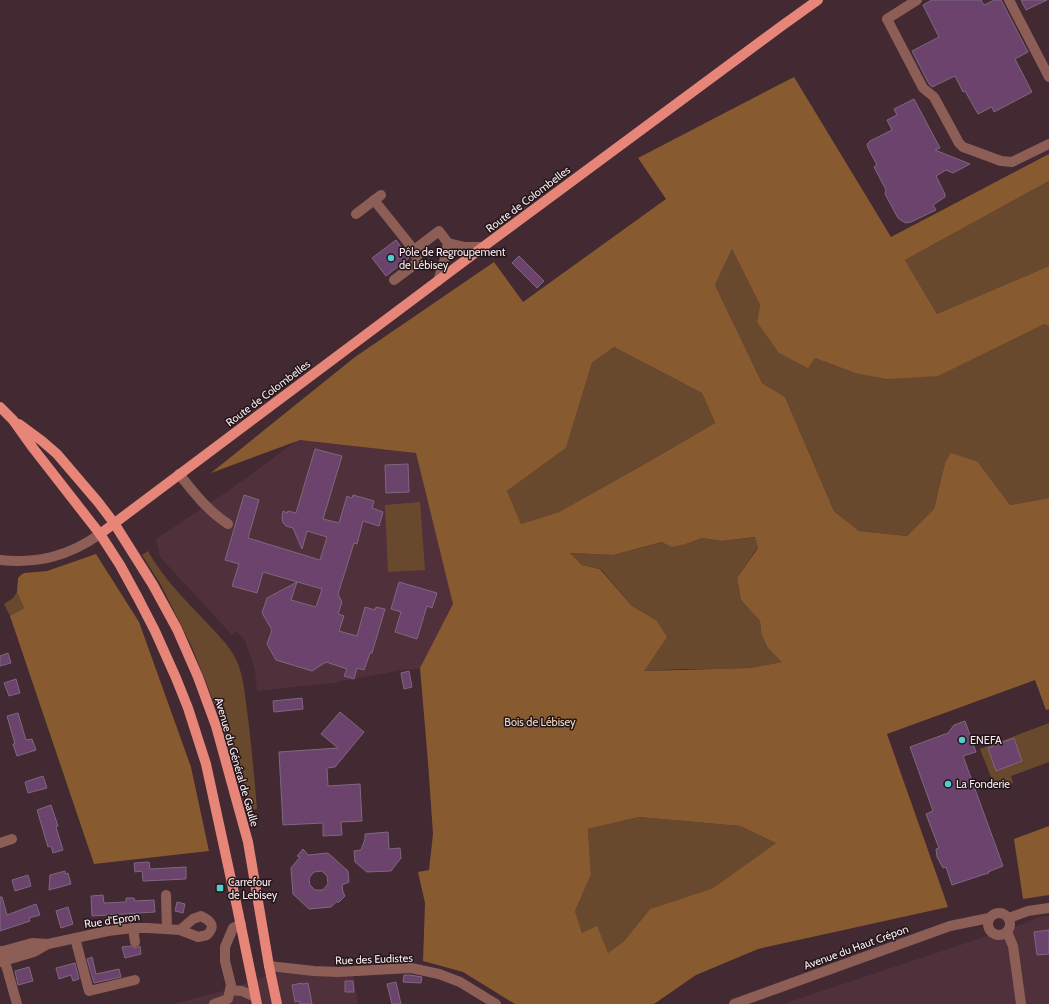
<svg xmlns="http://www.w3.org/2000/svg" width="1049" height="1004" font-family="Cabin,sans-serif">
<style>
.built{fill:#50303b}
.green{fill:#69492d}
.forest{fill:#885a30;fill-rule:evenodd}
.building{fill:#6b436d;stroke:#7d697e;fill-rule:evenodd}
.lines{fill:none;stroke-linecap:round;stroke-linejoin:round}
.minor{stroke:#8d5e56;stroke-width:10}
.major{stroke:#e78678;stroke-width:10}
.poi-dot{fill:#52cdce;stroke:#211619;stroke-width:1.5}
.labels{text-anchor:middle;dominant-baseline:central;stroke-width:3;stroke-linejoin:round;paint-order:stroke}
.street-label{font-size:11px;fill:#fbeaef;stroke:#211619}
.poi-label{font-size:11px;fill:#fbeaef;stroke:#211619;text-anchor:start}
.park-label{font-size:11px;fill:#f6d9c1;stroke:#211619}
</style>
<rect width="100%" height="100%" fill="#422932"/>
<!-- built -->
<g class="built">
<path d="M404 365 497 664 402 670 332 683 257 691 255 670 245 640 236 631 232 635 160 557 156 539 228 491 379 380Z"/>
<path d="M1049 916V1004H783L1023 924 1038 917Z"/>
<path d="M280 971 353 976 358 1004H173L227 990Z"/>
</g>
<!-- green -->
<g class="green">
<path d="M1049 181V266L937 314 905 260Z"/>
<path d="M732 249 760 305 757 322 815 358 855 373 1044 324 1049 326V498L1010 505 978 462 945 463 934 509 907 536 859 531 834 511 785 397 762 383 715 285Z"/>
<path d="M614 347 702 393 715 423 650 461 559 512 521 524 507 491 566 448 592 363Z"/>
<path d="M420 502 425 570 388 572 385 505Z"/>
<path d="M756 537 758 547 737 578 741 600 760 621 761 633 767 647 783 662 750 668 718 669H682L644 671 656 620 632 606 601 569 582 565 570 553 613 555 663 542 686 544 702 538 722 541Z"/>
<path d="M148 551C162 577 187 602 208 624 216 633 226 642 233 654 242 668 244 687 246 703 251 738 254 774 257 809L249 810 237 762 229 748 221 720 191 645 161 585 142 555Z"/>
<path d="M17 592 24 608 10 616 4 604 13 598Z"/>
<path d="M1049 723V762L1011 776 1013 783 996 790 980 749Z"/>
<path d="M639 817 740 826 776 843 713 888 650 909 624 941 608 953 582 933 575 911 591 875 588 829Z"/>
</g>
<!-- forest -->
<g class="forest">
<path d="M794 77 891 237 1049 154V181L905 260 937 314 1049 266V326L1044 324 938 376 887 379 855 373 815 358 808 368 779 353 757 322 760 305 732 249 715 285 762 383 785 397 834 511 859 531 907 536 934 509 945 463 951 453 978 462 1010 505 1049 498V709L1046 710 1035 680 887 734 948 907 758 949 696 975 654 1004H515L463 972 423 961 425 903 418 872 429 870 433 834 428 762 420 668 453 604 416 453 300 440 211 473 355 357 494 262 523 302 666 199 638 158ZM614 347 702 393 715 423 650 461 559 512 521 524 507 491 566 448 592 363ZM755 537 758 548 737 578 741 600 760 621 761 633 767 647 782 662 750 668 644 671 667 637 656 620 632 606 600 569 582 565 570 553 613 555 662 542 672 547 686 544 702 538 722 541ZM639 817 740 826 776 843 713 888 650 909 624 941 608 953 597 926 582 933 575 911 591 875 588 829Z"/>
<path d="M96 554 139 622 191 767 209 851 94 864 10 616 24 608 17 592 18 578 21 575 24 573 47 571Z"/>
<path d="M1049 826V895L1023 899 1014 839Z"/>
</g>
<!-- building -->
<g class="building">
<path d="M932 0H981L984 5 994 0H1001L1028 52 1015 59 1032 92 994 112 992 107 978 114 965 91 963 92 955 76 932 87 929 84 912 51 939 37 923 5Z"/>
<path d="M1021 0H1047L1026 10Z"/>
<path d="M914 99 940 148 935 150 970 164 953 173 946 170 936 176 945 194V197L933 205 936 210 911 222 906 223 902 221 898 218 885 194 886 190 874 167 877 165 868 148 867 144 870 141 892 130 887 120 897 115 894 109Z"/>
<path d="M396 240 409 258 386 276 372 258Z"/>
<path d="M519 256 544 281 537 288 512 263Z"/>
<path d="M315 449 342 456 323 519 339 523 347 496 352 498 353 495 374 501 372 508 383 512 379 526 363 521 357 544 354 543 338 594 342 602 338 614 344 616 339 631 357 636 365 607 375 610 376 607 385 609 372 653H370L364 670 357 668 354 679 344 676 347 669 326 662 312 671 276 660 267 644 272 630 262 613 267 598 297 582 291 600 316 607 322 589 263 572 257 593 232 586 239 564 225 560 244 495 259 500 248 538 320 560 327 537 307 531 302 549 293 528 286 526 283 523 282 518 283 511 287 513 288 511 296 513Z"/>
<path d="M408 464 409 492 386 493 385 465Z"/>
<path d="M399 582 437 593 432 608 427 606 417 639 395 632 401 612 391 609Z"/>
<path d="M8 653 11 663 0 666V656Z"/>
<path d="M409 671 412 687 404 689 401 673Z"/>
<path d="M16 679 20 693 9 696 4 683Z"/>
<path d="M302 698 303 709 274 712 273 701Z"/>
<path d="M340 712 364 732 335 767 327 768 328 786 360 784 362 821 341 822 342 835 323 836V823L283 825 279 752 338 748 321 734Z"/>
<path d="M18 713 26 740 32 739 36 750 17 756 13 744H15L7 716Z"/>
<path d="M965 721 976 752 963 756 1003 866 988 872 989 873 982 875 952 885 946 867 943 868 937 857 936 849 939 848 926 814 933 811 910 747 948 733 954 725Z"/>
<path d="M1014 738 1022 761 996 771 988 748Z"/>
<path d="M43 776 47 788 28 793 25 782Z"/>
<path d="M51 805 58 826 56 827 63 850 53 853 51 846 48 847 37 810Z"/>
<path d="M388 832 389 849 400 848 401 858 391 871 367 872 355 862 354 851 361 850 365 839V834Z"/>
<path d="M303 849 308 855 328 853 348 871 349 882 342 885 343 892 345 896 339 902H336L331 907 309 909 293 894 291 868 300 857 297 856ZM322 871 327 876 328 884 323 890H315L310 885 309 878 314 872Z"/>
<path d="M149 862 150 869 186 867V879L143 881 142 871 135 872 134 863Z"/>
<path d="M65 871V874L68 873 71 884 49 890 50 875Z"/>
<path d="M28 875 31 886 15 891 12 880Z"/>
<path d="M103 895 104 903 126 902V898H134L135 901 154 900 155 912 92 916 91 896Z"/>
<path d="M0 897H2L7 915 36 904 40 915 29 918 30 921 0 931Z"/>
<path d="M177 902 185 904 183 913 175 911Z"/>
<path d="M68 907 73 924 61 928 56 911Z"/>
<path d="M1049 930V954L1037 955 1034 932Z"/>
<path d="M130 946 136 948 140 946 141 954 125 958 122 947Z"/>
<path d="M92 957 96 974 119 969 121 977 94 983 87 959Z"/>
<path d="M75 963 79 979 73 981 71 975 59 979 56 968Z"/>
<path d="M29 967 33 981 18 985 15 971Z"/>
<path d="M404 975H410L422 977 421 983 403 982Z"/>
<path d="M345 981H353L354 992H345Z"/>
<path d="M396 982 401 1004H392L387 984Z"/>
<path d="M302 983V984L308 983 312 1004H300L299 1001 295 1002 292 985Z"/>
</g>
<g class="lines">
<!-- minor -->
<g class="minor">
<path d="M917 0 887 19 923 88 934 97 959 143 963 147 1001 161 1012 162 1049 144"/>
<path d="M1009 0 1049 77"/>
<path d="M374 200 414 250 418 262 394 280"/>
<path d="M356 214 381 195"/>
<path d="M414 250 439 231 448 243 465 247H483"/>
<path d="M438 281 444 262 448 243"/>
<path d="M179 474C194 493 208 511 228 524"/>
<path d="M0 560C38 564 69 556 100 534"/>
<path d="M0 843 12 839"/>
<path d="M166 895 167 929"/>
<circle cx="999" cy="924" r="11"/>
<path d="M1009 918 1028 911 1049 908"/>
<path d="M133 928 135 942"/>
<path d="M1007 932 1013 946 1021 1004"/>
<path d="M75 938 89 991 135 980"/>
<path d="M2 951 17 1004"/>
<path d="M0 952 32 943 48 944"/>
<path d="M0 962 34 952 48 944 108 931 133 928H148L180 930 198 937 207 935C216 926 211 921 201 916L193 919 180 930"/>
<path d="M269 966 314 971 338 972 411 968 439 974 460 982 496 1004"/>
<path d="M230 990 242 991 255 997"/>
<path d="M214 1004 228 999 231 985 225 961V947L233 928 241 924"/>
<path d="M734 1004 950 926 989 918"/>
</g>
<!-- major -->
<g class="major">
<path d="M0 407 13 420 33 448 100 534 120 565 138 598 155 631 176 678 188 708 206 764 237 907 257 1004"/>
<path d="M19 424 42 441 57 454 98 502 114 523 153 585 177 629 198 677 216 726 248 842 269 966 277 1004"/>
<path d="M100 534 483 247 783 25 818 0"/>
</g>
</g>
<!-- markers -->
<g class="poi-dot">
<circle cx="391" cy="258" r="4"/>
<circle cx="962" cy="740" r="4"/>
<circle cx="948" cy="784" r="4"/>
<rect x="216" y="884" width="8" height="8" rx="2"/>
</g>
<g class="labels">
<!-- street labels -->
<g class="street-label">
<text transform="translate(528 199) rotate(-37)">Route de Colombelles</text>
<text transform="translate(268 393) rotate(-37)">Route de Colombelles</text>
<text transform="translate(237 762) rotate(74)">Avenue du Général de Gaulle</text>
<text transform="translate(112 920) rotate(-8)">Rue d'Epron</text>
<text transform="translate(856 947) rotate(-20)">Avenue du Haut Crépon</text>
<text transform="translate(374 959) rotate(-2)">Rue des Eudistes</text>
</g>
<!-- poi labels -->
<g class="poi-label">
<text x="399" y="252">Pôle de Regroupement<tspan x="399" dy="13">de Lébisey</tspan></text>
<text x="970" y="740">ENEFA</text>
<text x="956" y="784">La Fonderie</text>
<text x="228" y="882">Carrefour<tspan x="228" dy="13">de Lebisey</tspan></text>
</g>
<!-- park labels -->
<g class="park-label">
<text x="540" y="722">Bois de Lébisey</text>
</g>
</g>
</svg>
